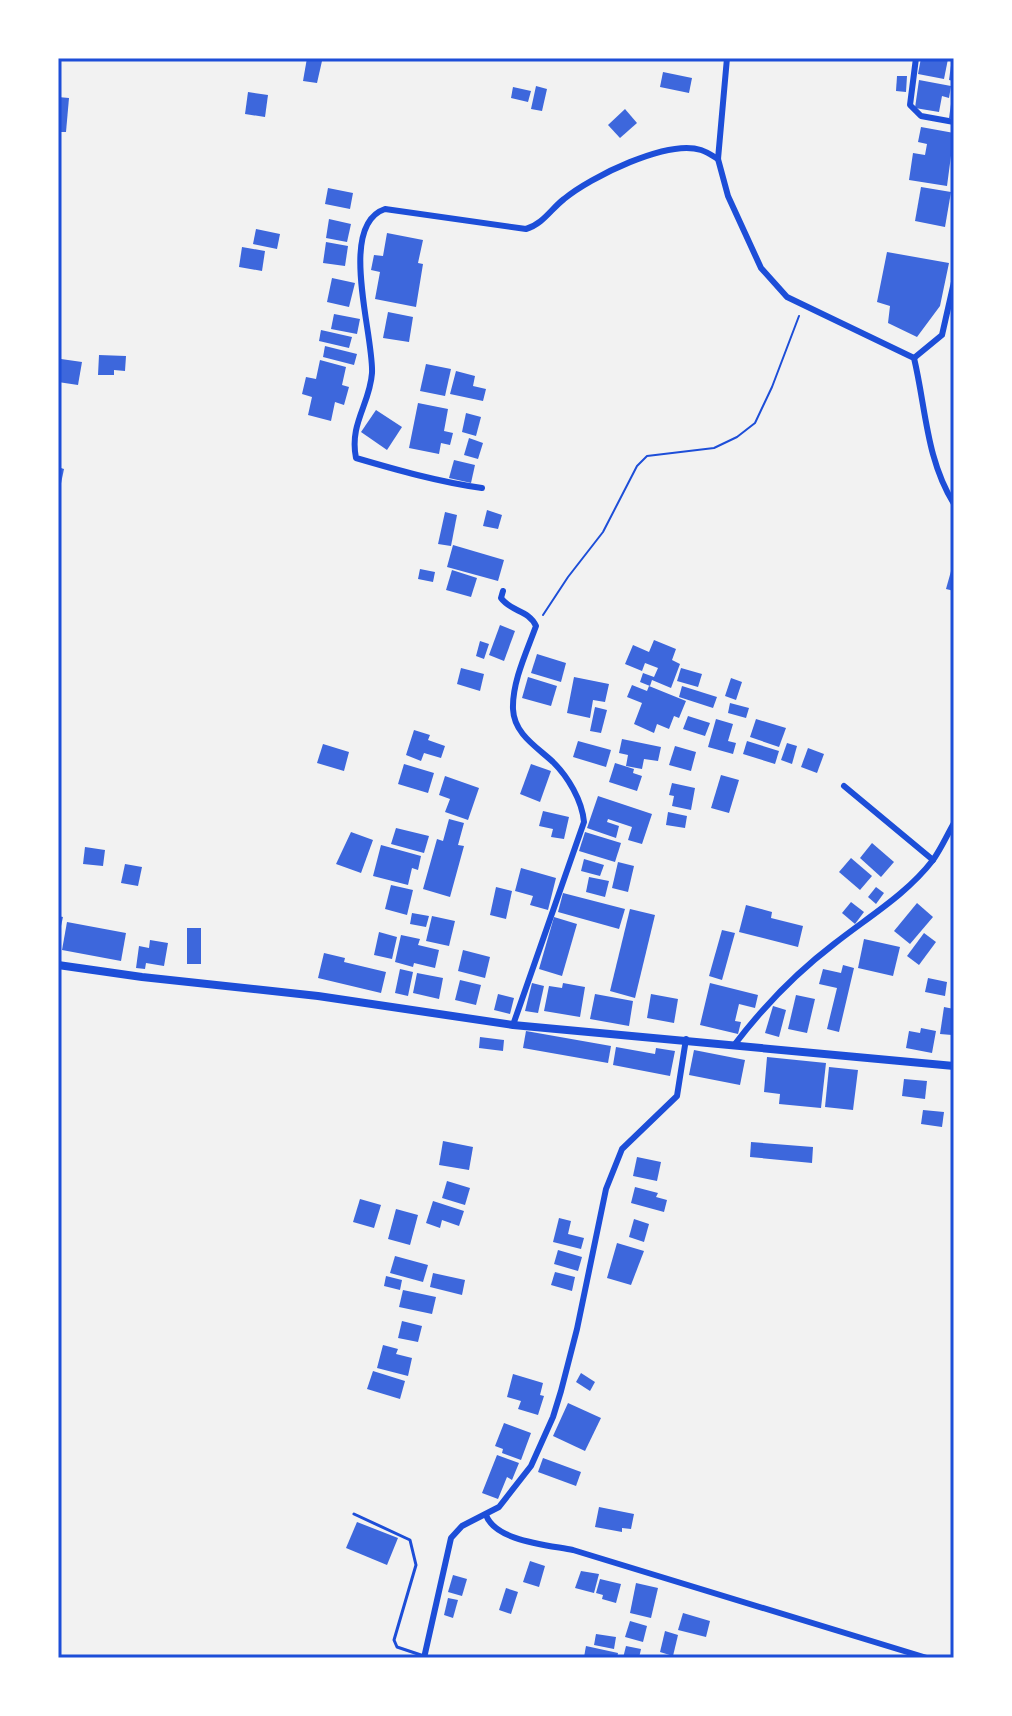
<svg xmlns="http://www.w3.org/2000/svg" width="1012" height="1716" font-family="'IBM Plex Sans',sans-serif">
<style>
.building{fill:#3d67dc}
.lines{fill:none;stroke-linecap:round;stroke-linejoin:round}
.path{stroke:#1d4ed8;stroke-width:2}
.service{stroke:#1d4ed8;stroke-width:3}
.minor{stroke:#1d4ed8;stroke-width:6}
.tertiary{stroke:#1d4ed8;stroke-width:8}
.neatline{fill:none;stroke:#1d4ed8;stroke-width:3}
</style>
<rect width="100%" height="100%" fill="#f2f2f2"/>
<!-- building -->
<g class="building">
<path d="M307 58 322 61 317 83 303 81Z"/>
<path d="M921 58 948 59 944 79 918 74Z"/>
<path d="M952 58H954V81L949 80Z"/>
<path d="M663 72 692 78 689 93 660 87Z"/>
<path d="M897 76H907L906 92 896 91Z"/>
<path d="M919 80 951 86 949 98 942 96 939 112 915 108Z"/>
<path d="M536 86 547 89 542 111 531 109Z"/>
<path d="M513 87 531 91 528 102 511 98Z"/>
<path d="M248 92 268 95 265 117 245 114Z"/>
<path d="M58 97 69 98 66 132H58Z"/>
<path d="M952 97H954V119L949 118Z"/>
<path d="M625 109 637 123 620 138 608 125Z"/>
<path d="M921 127 954 133 947 186 909 180 913 153 925 155 927 144 918 142Z"/>
<path d="M921 187 951 192 945 227 915 221Z"/>
<path d="M328 188 353 193 350 209 325 204Z"/>
<path d="M329 219 351 224 347 242 326 238Z"/>
<path d="M256 229 280 234 277 249 253 244Z"/>
<path d="M387 233 423 240 418 263 423 264 416 307 375 299 380 272 371 270 374 255 383 256Z"/>
<path d="M326 242 348 246 345 266 323 263Z"/>
<path d="M242 247 265 251 262 271 239 267Z"/>
<path d="M887 252 949 263 940 306 917 337 888 323 890 306 877 302Z"/>
<path d="M332 278 355 283 349 307 327 302Z"/>
<path d="M388 312 413 317 409 342 383 338Z"/>
<path d="M334 314 360 319 357 334 331 329Z"/>
<path d="M321 330 352 337 349 348 319 341Z"/>
<path d="M325 346 357 354 354 365 323 357Z"/>
<path d="M99 355 126 356 125 371 114 370V375H98Z"/>
<path d="M61 359 82 362 78 385 58 382Z"/>
<path d="M320 360 346 367 342 385 349 387 344 405 335 402 331 421 308 415 312 397 302 394 306 377 316 379Z"/>
<path d="M426 364 451 369 445 396 420 391Z"/>
<path d="M456 371 475 376 473 386 486 389 483 401 450 394Z"/>
<path d="M418 403 448 409 444 431 453 433 450 445 441 443 439 454 409 448Z"/>
<path d="M376 410 402 427 387 450 361 432Z"/>
<path d="M466 413 481 417 476 436 462 432Z"/>
<path d="M469 438 483 443 478 459 464 455Z"/>
<path d="M454 460 475 465 471 483 449 478Z"/>
<path d="M58 467 64 469 59 493H58Z"/>
<path d="M487 510 502 515 498 529 483 526Z"/>
<path d="M445 512 457 515 451 546 438 544Z"/>
<path d="M453 545 504 560 498 581 447 567Z"/>
<path d="M953 564H954V591L946 589Z"/>
<path d="M420 569 435 572 433 582 418 579Z"/>
<path d="M452 570 477 578 471 597 446 590Z"/>
<path d="M500 625 515 631 504 661 489 655Z"/>
<path d="M654 640 676 649 672 660 680 664 671 688 652 680 650 686 640 682 643 673 654 677 658 668 645 663 642 671 625 664 633 645 649 652Z"/>
<path d="M480 641 489 644 484 659 476 656Z"/>
<path d="M537 654 566 663 561 682 531 673Z"/>
<path d="M461 668 484 674 480 691 457 684Z"/>
<path d="M681 668 702 674 698 687 677 681Z"/>
<path d="M528 677 557 686 551 706 522 698Z"/>
<path d="M574 677 609 684 605 702 593 700 590 718 567 713Z"/>
<path d="M731 678 742 682 736 700 725 696Z"/>
<path d="M632 685 647 691 649 686 686 701 679 718 674 716 669 729 657 724 654 733 634 724 642 703 627 697Z"/>
<path d="M682 686 717 697 713 708 679 697Z"/>
<path d="M730 703 749 708 746 718 728 713Z"/>
<path d="M595 707 607 710 601 733 590 731Z"/>
<path d="M688 716 710 723 705 736 683 729Z"/>
<path d="M716 719 733 724 728 741 736 743 733 754 708 747Z"/>
<path d="M756 719 786 728 779 747 750 737Z"/>
<path d="M414 730 430 735 428 740 445 746 441 758 424 753 421 761 406 755Z"/>
<path d="M622 739 661 747 658 761 644 759 642 769 626 766 628 755 619 753Z"/>
<path d="M578 741 611 750 606 767 573 757Z"/>
<path d="M747 741 779 751 775 764 743 754Z"/>
<path d="M787 743 797 746 792 764 781 760Z"/>
<path d="M323 744 349 752 344 771 317 763Z"/>
<path d="M675 746 696 752 691 771 669 765Z"/>
<path d="M808 748 824 754 817 773 801 767Z"/>
<path d="M615 763 634 769 633 773 642 776 637 791 609 782Z"/>
<path d="M404 764 434 773 428 793 398 784Z"/>
<path d="M531 764 551 771 540 802 520 794Z"/>
<path d="M721 775 739 780 729 813 711 808Z"/>
<path d="M445 776 479 788 468 820 445 812 450 799 439 795Z"/>
<path d="M672 783 695 788 691 810 672 806 674 796 669 795Z"/>
<path d="M598 796 652 814 642 844 628 840 632 827 608 819 607 822 619 826 616 838 587 828Z"/>
<path d="M543 811 569 817 564 839 551 837 553 829 539 826Z"/>
<path d="M668 812 687 816 685 828 666 825Z"/>
<path d="M449 819 464 823 458 845 464 846 450 897 423 889 437 839 443 841Z"/>
<path d="M396 828 429 836 424 853 391 844Z"/>
<path d="M351 832 373 840 361 873 336 864Z"/>
<path d="M585 832 621 843 615 862 579 851Z"/>
<path d="M872 843 894 862 881 877 860 858Z"/>
<path d="M381 845 421 856 418 870 412 868 408 885 373 876Z"/>
<path d="M85 847 105 850 103 866 83 864Z"/>
<path d="M851 858 872 876 860 890 839 872Z"/>
<path d="M584 859 604 865 600 876 581 871Z"/>
<path d="M618 862 634 866 628 892 612 888Z"/>
<path d="M125 864 142 867 138 886 121 883Z"/>
<path d="M521 868 556 878 548 910 530 905 533 896 515 891Z"/>
<path d="M589 877 609 881 605 897 586 892Z"/>
<path d="M391 885 413 890 407 915 385 909Z"/>
<path d="M496 887 512 891 506 919 490 915Z"/>
<path d="M876 887 884 893 876 904 868 897Z"/>
<path d="M563 893 625 909 619 929 558 912Z"/>
<path d="M851 902 864 912 855 924 842 913Z"/>
<path d="M917 903 933 917 910 944 894 931Z"/>
<path d="M746 905 772 912 771 918 803 926 798 947 739 932Z"/>
<path d="M630 909 655 915 635 998 610 991Z"/>
<path d="M412 913 429 916 426 927 410 924Z"/>
<path d="M58 916 63 917 59 935H58Z"/>
<path d="M432 916 455 921 449 946 426 941Z"/>
<path d="M554 917 577 924 562 976 539 969Z"/>
<path d="M67 922 126 933 121 961 62 950Z"/>
<rect x="187" y="928" width="14" height="36"/>
<path d="M722 930 735 933 722 980 709 976Z"/>
<path d="M379 932 397 937 392 959 374 955Z"/>
<path d="M924 933 936 942 919 965 907 956Z"/>
<path d="M401 935 420 939 418 945 439 950 435 968 414 963 413 967 395 962Z"/>
<path d="M864 939 900 947 893 976 858 968Z"/>
<path d="M150 940 168 943 164 966 146 963 145 969 136 968 139 946 149 948Z"/>
<path d="M463 950 490 957 485 978 458 971Z"/>
<path d="M324 953 345 958 344 962 386 972 381 993 318 978Z"/>
<path d="M843 965 854 968 839 1032 827 1029 837 988 819 984 823 969 841 973Z"/>
<path d="M400 969 413 972 408 996 395 993Z"/>
<path d="M417 973 443 978 439 999 413 993Z"/>
<path d="M928 978 947 982 945 996 925 992Z"/>
<path d="M460 980 481 985 476 1005 455 1000Z"/>
<path d="M532 983 544 986 538 1013 525 1011Z"/>
<path d="M563 983 585 987 580 1017 544 1011 549 986 562 988Z"/>
<path d="M710 983 758 995 755 1008 739 1004 735 1021 741 1022 738 1034 700 1025Z"/>
<path d="M498 994 514 998 510 1014 494 1010Z"/>
<path d="M595 994 633 1001 629 1026 590 1019Z"/>
<path d="M651 994 678 999 674 1023 647 1018Z"/>
<path d="M796 995 815 999 807 1033 788 1029Z"/>
<path d="M773 1006 786 1010 779 1037 765 1033Z"/>
<path d="M944 1007 954 1009 952 1035 940 1034Z"/>
<path d="M921 1028 936 1031 932 1053 906 1048 909 1031 920 1033Z"/>
<path d="M526 1031 611 1046 608 1063 523 1048Z"/>
<path d="M480 1037 504 1040 503 1051 479 1048Z"/>
<path d="M616 1047 655 1054 656 1048 675 1051 670 1076 613 1065Z"/>
<path d="M694 1050 745 1060 740 1085 689 1075Z"/>
<path d="M767 1057 826 1063 821 1108 779 1104 780 1094 764 1092Z"/>
<path d="M829 1067 858 1070 853 1110 825 1107Z"/>
<path d="M904 1079 927 1081 925 1099 902 1096Z"/>
<path d="M923 1110 944 1112 942 1127 921 1124Z"/>
<path d="M443 1141 473 1147 469 1170 439 1165Z"/>
<path d="M751 1142 813 1147 812 1163 750 1157Z"/>
<path d="M637 1157 661 1162 657 1181 633 1176Z"/>
<path d="M447 1181 470 1188 465 1205 442 1198Z"/>
<path d="M635 1187 658 1193 656 1197 667 1200 664 1212 631 1203Z"/>
<path d="M360 1199 381 1205 374 1228 353 1222Z"/>
<path d="M433 1201 464 1211 459 1226 442 1220 440 1228 426 1223Z"/>
<path d="M396 1209 418 1215 410 1245 388 1239Z"/>
<path d="M559 1218 571 1221 568 1234 584 1238 581 1249 553 1242Z"/>
<path d="M634 1219 649 1224 644 1242 629 1237Z"/>
<path d="M617 1243 644 1251 631 1285 607 1278Z"/>
<path d="M558 1250 582 1257 578 1271 554 1264Z"/>
<path d="M395 1256 428 1265 423 1282 390 1273Z"/>
<path d="M555 1272 575 1277 572 1291 551 1285Z"/>
<path d="M433 1273 465 1280 462 1295 430 1287Z"/>
<path d="M386 1276 402 1280 400 1290 384 1286Z"/>
<path d="M403 1290 436 1297 432 1314 399 1307Z"/>
<path d="M402 1321 422 1326 418 1342 398 1338Z"/>
<path d="M383 1345 398 1349 396 1354 412 1358 408 1376 377 1368Z"/>
<path d="M373 1371 405 1381 400 1399 367 1389Z"/>
<path d="M581 1373 595 1382 590 1391 576 1382Z"/>
<path d="M513 1374 543 1383 540 1395 544 1396 538 1415 518 1409 521 1401 507 1397Z"/>
<path d="M568 1403 601 1418 585 1451 553 1436Z"/>
<path d="M504 1423 531 1433 521 1460 502 1453 503 1449 495 1446Z"/>
<path d="M497 1455 519 1463 512 1480 507 1477 498 1499 482 1493Z"/>
<path d="M543 1458 581 1472 576 1486 538 1472Z"/>
<path d="M599 1507 634 1514 631 1529 622 1528V1532L595 1527Z"/>
<path d="M357 1522 398 1538 387 1565 346 1548Z"/>
<path d="M530 1561 545 1566 539 1587 523 1582Z"/>
<path d="M581 1571 599 1574 594 1593 575 1588Z"/>
<path d="M453 1575 467 1579 462 1596 448 1592Z"/>
<path d="M600 1579 621 1584 616 1603 602 1599 603 1595 596 1593Z"/>
<path d="M636 1583 658 1588 651 1618 630 1613Z"/>
<path d="M506 1588 518 1592 511 1614 499 1610Z"/>
<path d="M448 1598 458 1600 453 1618 444 1615Z"/>
<path d="M683 1613 710 1621 706 1637 678 1630Z"/>
<path d="M630 1621 647 1626 643 1642 625 1637Z"/>
<path d="M665 1631 678 1635 673 1656 660 1652Z"/>
<path d="M596 1634 616 1637 614 1649 594 1645Z"/>
<path d="M586 1646 618 1653 617 1658 584 1657Z"/>
<path d="M626 1646 641 1649 639 1658H623Z"/>
</g>
<g class="lines">
<!-- path -->
<path class="path" d="M543 615 568 577 603 532 637 466 647 456 714 448 737 437 755 423 772 387 799 316"/>
<!-- service -->
<path class="service" d="M354 1514 410 1540 416 1565 394 1640 397 1647 424 1656"/>
<!-- minor -->
<g class="minor">
<path d="M727 58 718 159 728 196 761 268 787 297 914 358C926 408 926 459 954 504"/>
<path d="M916 58 910 105 921 116 954 122"/>
<path d="M914 358 942 335 954 282"/>
<path d="M482 488C439 482 397 470 356 458 349 424 370 404 372 373 374 335 337 225 385 209L526 229C543 224 551 209 564 199 590 177 668 139 701 150 707 152 713 156 718 159"/>
<path d="M503 591 501 598C511 612 529 610 536 626 527 651 512 682 513 709 514 734 537 747 553 762 568 777 582 800 584 822L513 1025"/>
<path d="M844 786 933 860"/>
<path d="M735 1044C764 1006 796 973 834 944 868 917 906 895 933 860 941 849 947 835 954 823"/>
<path d="M486 1515C495 1541 548 1545 573 1550L927 1658"/>
<path d="M424 1658 451 1538 462 1526 499 1507 531 1466 553 1417 561 1391 577 1329 606 1189 622 1149 677 1096 686 1039"/>
</g>
<!-- tertiary -->
<path class="tertiary" d="M58 965 142 977 318 996 513 1025 954 1066"/>
</g>
<!-- border -->
<rect width="1012" height="1716" fill="none" stroke="#ffffff" stroke-width="120"/>
<rect x="60" y="60" width="892" height="1596" class="neatline"/>
</svg>
